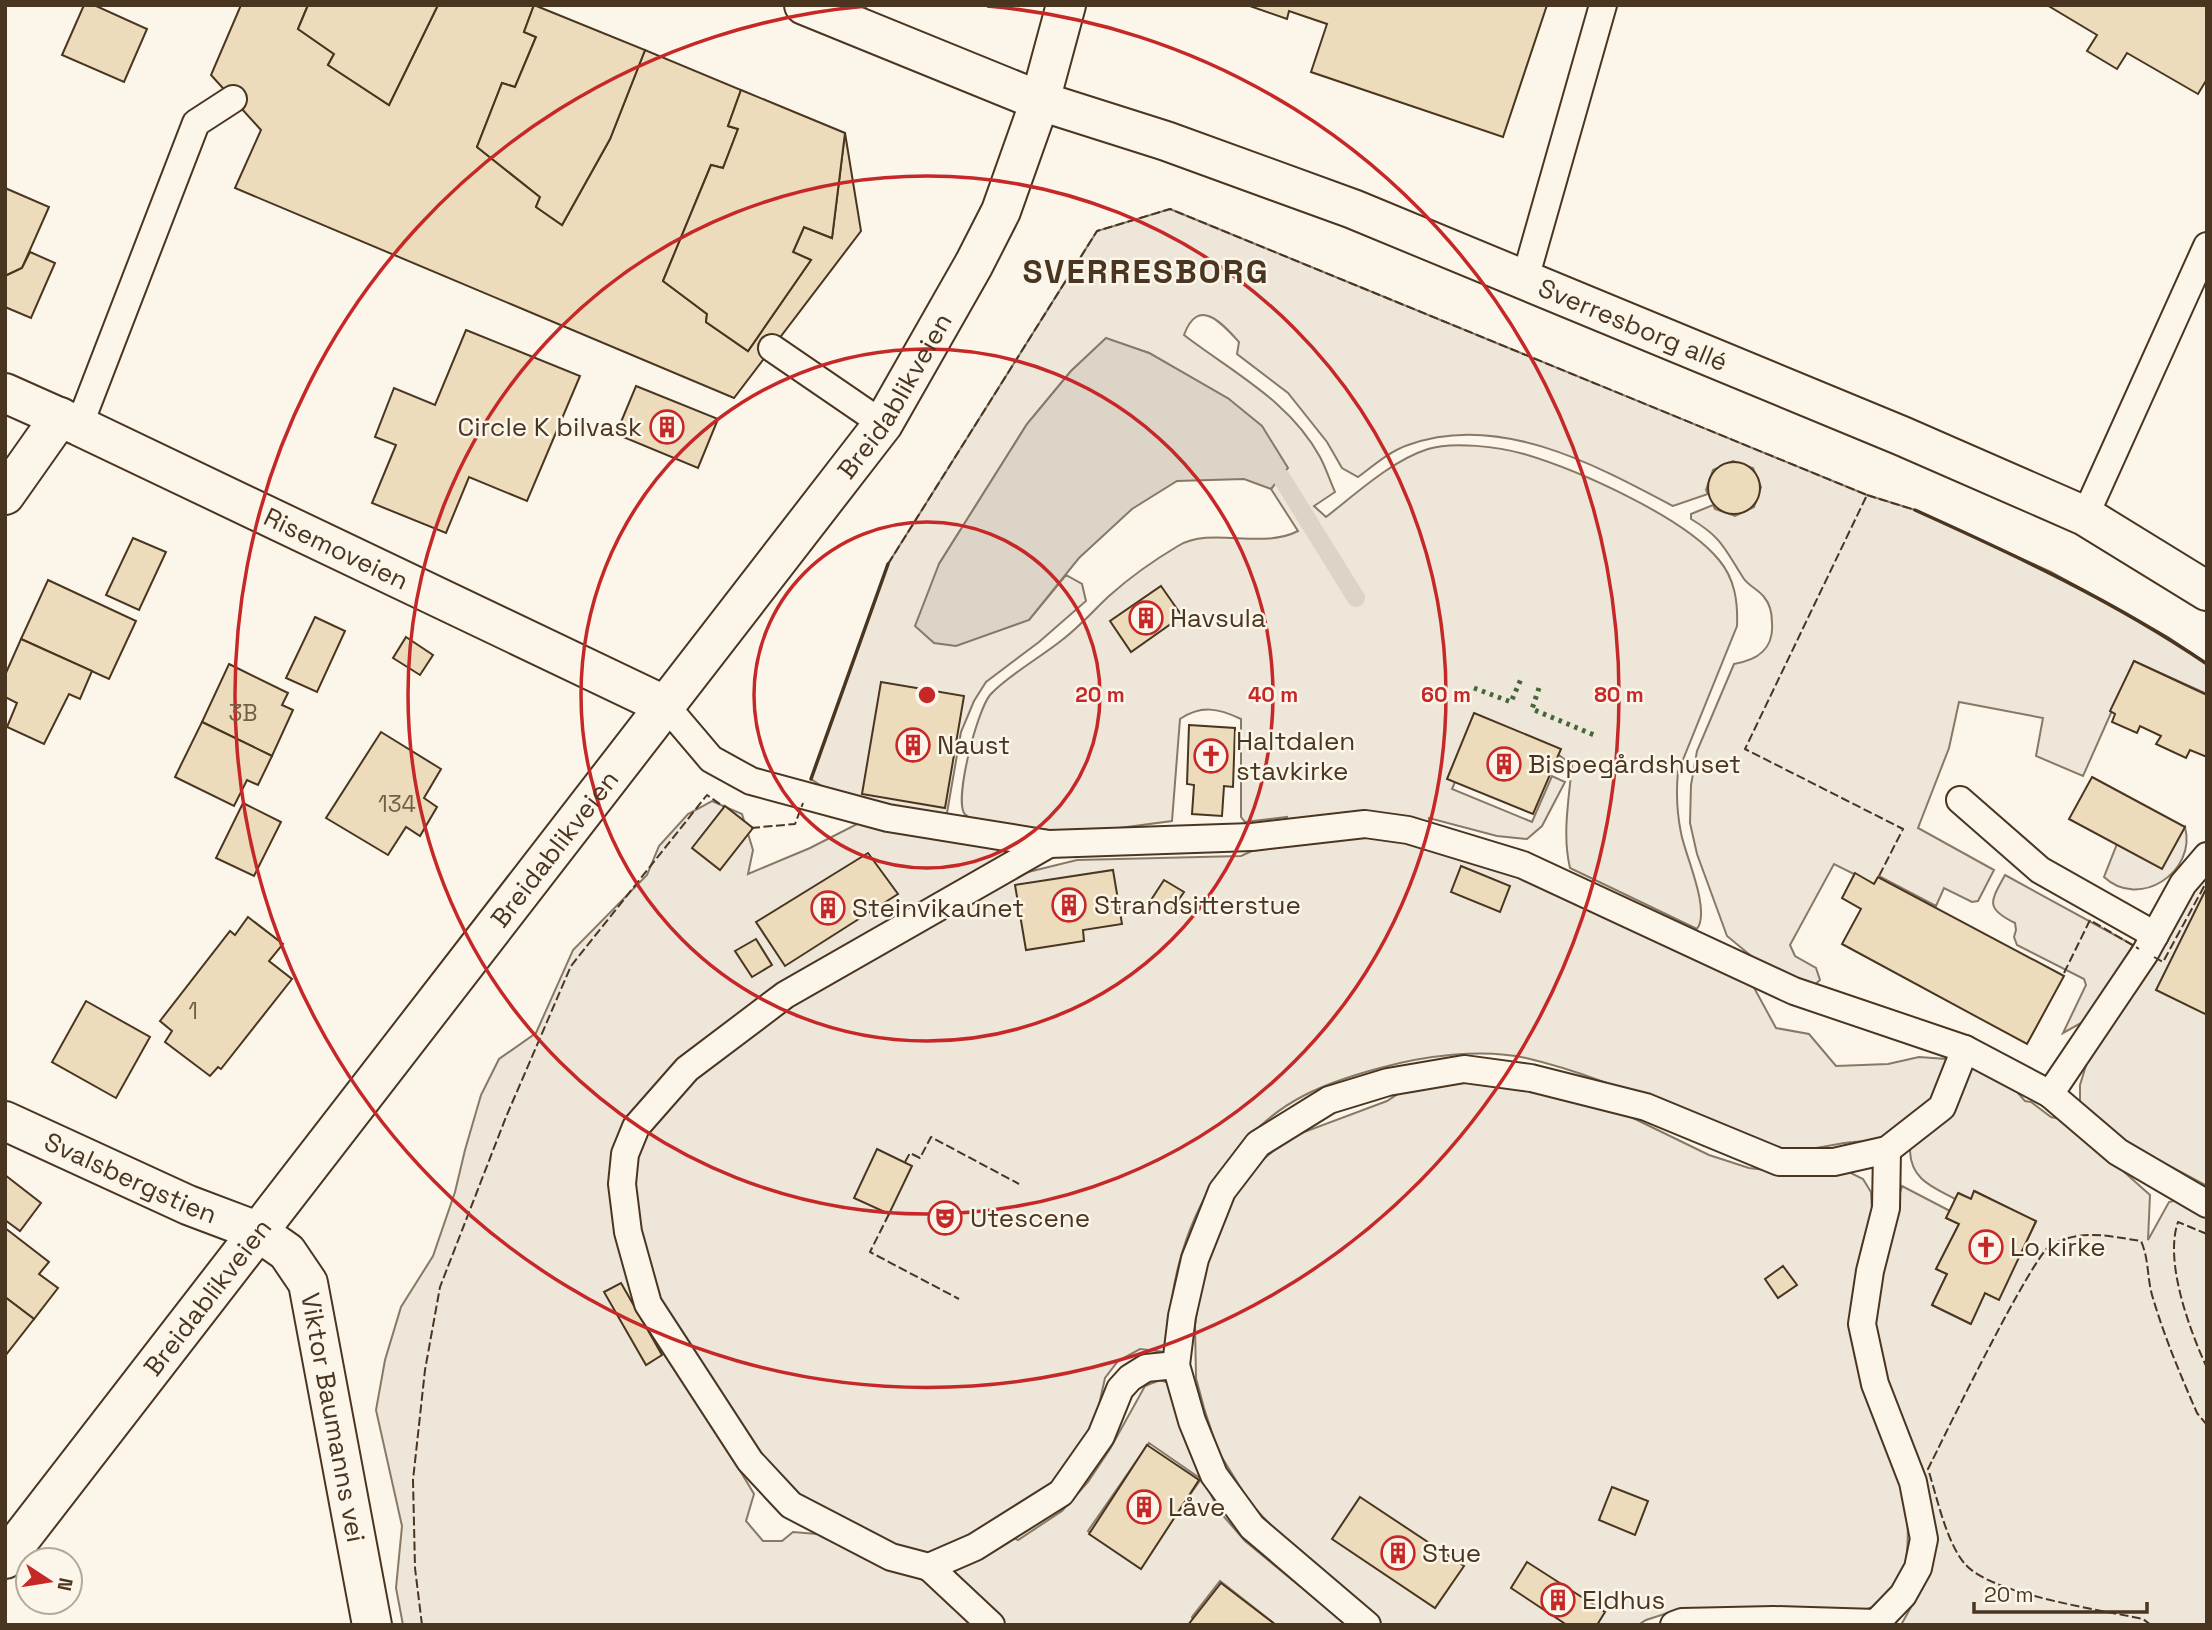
<svg xmlns="http://www.w3.org/2000/svg" width="2212" height="1630" font-family="'Space Grotesk',sans-serif">
<style>
.green{fill:#ede6d9;stroke:#887966;stroke-width:2;fill-rule:evenodd}
.water{fill:#dcd4c6;stroke:#887966;stroke-width:2}
.lines{fill:none;stroke-linecap:round;stroke-linejoin:round}
.stream{stroke:#dcd4c6;stroke-width:18}
.building{fill:#ecdcbc;stroke:#4a3520;stroke-width:2}
.service-casing{stroke:#4a3520;stroke-width:30}
.minor-casing{stroke:#4a3520;stroke-width:42}
.tertiary-casing{stroke:#4a3520;stroke-width:42}
.service{stroke:#fbf6e9;stroke-width:26}
.minor{stroke:#fbf6e9;stroke-width:38}
.tertiary{stroke:#fbf6e9;stroke-width:38}
.hedge{stroke:#436837;stroke-width:5;stroke-dasharray:3.5 5;stroke-linecap:butt}
.fence{stroke:#4a3520;stroke-width:2;stroke-dasharray:9 3.5;stroke-linecap:butt}
.wall{stroke:#4a3520;stroke-width:3.5}
.ring{fill:none;stroke:#c62828;stroke-width:3.5}
.labels{text-anchor:middle;dominant-baseline:central;stroke-width:5;stroke-linejoin:round;paint-order:stroke}
.number-label{font-size:23px;fill:#725f47}
.street-label{font-size:26px;fill:#4a3520;stroke:#fbf6e9}
.poi-label{font-size:26px;fill:#4a3520;stroke:#fbf6e9;text-anchor:start}
.district-label{font-size:33px;font-weight:bold;letter-spacing:2px;fill:#4a3520;stroke:#fbf6e9}
.centre{fill:#c62828;stroke:#fbf6e9;stroke-width:3.5}
.ring-label{font-size:21px;text-anchor:middle;font-weight:bold;fill:#c62828;stroke:#fbf6e9;stroke-width:5;stroke-linejoin:round;paint-order:stroke}
</style>
<rect width="100%" height="100%" fill="#fbf6e9"/>
<!-- green -->
<g class="green">
<path d="M1170 209 1867 495 1915 510 2051 572 2168 637 2207 664V694L2134 661 2083 776 2036 756 2043 718 1959 702 1949 748 1918 828 1994 870 1978 901 1972 902 1944 888 1936 906 1879 876 1874 884 1834 864 1790 945 1795 956 1816 968 1820 980 1813 986 1762 965 1727 936 1697 854 1690 823 1691 785 1697 751 1734 664C1758 660 1774 649 1772 623 1772 614 1770 604 1764 597 1759 590 1749 586 1744 579 1725 550 1723 538 1691 519V514L1713 505 1715 509 1735 516 1754 507 1761 487 1753 468 1733 461 1713 470 1706 490 1708 494 1673 506C1594 464 1498 412 1408 445 1390 451 1373 466 1358 477L1342 468 1327 442 1288 393 1237 354 1239 342C1222 323 1198 296 1184 335 1232 372 1290 401 1320 457 1326 468 1330 481 1335 492L1314 506 1326 517C1357 493 1391 461 1428 449 1453 441 1499 447 1524 454 1578 470 1684 517 1719 560 1735 579 1738 602 1737 626L1678 772C1676 792 1677 813 1681 833 1685 855 1711 910 1697 929L1570 868C1562 835 1569 798 1572 765L1560 756 1480 723 1452 789 1532 822 1552 776 1565 782 1542 826 1527 839 1497 836 1429 818 1431 848 1533 882 1752 984 1776 1028 1809 1034 1836 1066 1888 1064 1919 1057 1975 1061 2011 1085 2025 1101 2031 1102 2051 1117 2070 1121 2095 1150 2121 1164 2123 1171 2150 1195 2148 1240 2169 1202 2181 1199 2207 1213V1625H1901L1924 1584 1893 1400 1874 1328 1887 1236 1902 1186 1950 1211 1946 1218 1959 1224 1936 1269 1947 1274 1932 1305 1970 1324 1985 1293 1998 1299 2036 1222 1975 1191 1971 1199 1959 1193 1955 1199C1933 1187 1911 1180 1910 1151 1894 1146 1870 1140 1853 1142 1829 1144 1798 1155 1774 1149 1753 1143 1731 1132 1710 1124 1649 1100 1590 1073 1526 1058 1482 1048 1423 1056 1380 1068 1354 1075 1328 1083 1305 1095 1244 1126 1201 1189 1182 1253 1172 1285 1169 1320 1165 1352L1140 1349 1118 1361 1105 1378 1095 1423 1075 1453 1047 1489 991 1528 1018 1540 1062 1511 1088 1482 1110 1449 1145 1386 1160 1380 1169 1383 1191 1454 1219 1511 1245 1541 1347 1625H1276L1220 1581 1192 1617 1194 1625H403L396 1588 402 1526 376 1410 385 1360 401 1307 433 1256 455 1192 465 1150 481 1095 499 1059 536 1033 573 950 647 875 659 846 688 814 712 801 742 814 753 850 748 874 810 848 859 823 1005 850 1004 856 917 905 1020 874 1077 860 1241 856 1285 836 1287 817 1245 822 1241 817V719C1218 708 1201 705 1180 719L1172 821 1104 830 1064 832 972 820C971 819 965 815 964 813 955 796 977 711 990 695 1007 676 1041 657 1062 640 1079 627 1093 611 1109 596 1128 579 1156 559 1178 546 1211 526 1261 550 1298 531L1271 489 1287 467 1229 399 1149 353 1106 339 1071 371 1027 424 939 564 1029 620 1066 575 1082 584 1086 601 1039 642 986 682 974 701 961 732 947 813 939 816 832 793 811 779 888 564 1097 231ZM1149 1443 1201 1479 1141 1565 1136 1564 1088 1531ZM736 1464 829 1535 793 1532 782 1541H763L746 1521 754 1494Z"/>
<path d="M2185 827C2197 872 2139 910 2104 877L2117 844 2162 868Z"/>
<path d="M2005 875 2133 945 2104 998 2083 1022 2063 1033 2086 985 2084 979 2017 945 2014 937 2016 930 2015 923C1984 908 1991 901 2005 875Z"/>
<path d="M2207 876V1186L2128 1144 2080 1104V1085L2088 1059 2152 966 2187 898Z"/>
<path d="M1449 1079 1564 1093 1633 1118 1709 1155 1749 1168 1814 1176 1847 1171 1863 1179 1871 1192 1872 1211 1862 1246 1854 1294 1905 1495C1909 1527 1914 1583 1880 1603 1874 1607 1866 1609 1859 1612L1677 1610 1646 1620 1638 1625H1382L1299 1555 1250 1503 1218 1451 1204 1408 1196 1378 1195 1325 1202 1273 1235 1193 1258 1164 1288 1138 1387 1101 1419 1080Z"/>
</g>
<!-- water -->
<path class="water" d="M1106 338 1149 353 1229 399 1262 426 1288 468 1271 489 1244 479 1177 481 1132 509 1079 558 1029 620 956 646 934 643 915 626 939 564 1027 424 1071 371Z"/>
<g class="lines">
<!-- stream -->
<path class="stream" d="M1281 477 1356 598"/>
</g>
<!-- building -->
<g class="building">
<path d="M84 5H94L147 29 124 82 62 55Z"/>
<path d="M241 5H308L298 29 334 54 328 65 389 105 438 5H534L524 32 536 37 515 87 502 83 477 147 540 197 536 207 562 225 610 139 645 50 741 90 728 126 738 129 723 168 711 165 663 281 707 314 706 322 748 351 811 260 793 252 804 227 832 238 845 133 861 231 734 398 235 188 261 130 211 75Z"/>
<path d="M308 5H438L389 105 328 65 334 54 298 29Z"/>
<path d="M534 5 645 50 610 139 562 225 536 207 540 197 477 147 502 83 515 87 536 37 524 32Z"/>
<path d="M1247 5H1547L1503 137 1311 72 1327 24 1289 11 1287 19Z"/>
<path d="M2047 5H2207V79L2198 94 2127 53 2117 69 2087 51 2097 35Z"/>
<path d="M741 90 845 133 832 238 804 227 793 252 811 260 748 351 706 322 707 314 663 281 711 165 723 168 738 129 728 126Z"/>
<path d="M5 188 49 207 22 268 5 276Z"/>
<path d="M30 252 55 263 31 318 5 307V276L22 268Z"/>
<path d="M466 330 580 376 527 501 469 477 446 533 372 503 396 445 375 437 394 388 435 405Z"/>
<path d="M636 386 718 419 698 468 616 434Z"/>
<circle cx="1734" cy="488" r="26"/>
<path d="M133 538 166 552 139 610 106 595Z"/>
<path d="M48 580 136 621 109 679 21 639Z"/>
<path d="M1161 586 1182 616 1131 652 1110 621Z"/>
<path d="M315 617 345 631 317 692 286 678Z"/>
<path d="M406 637 433 655 420 675 393 658Z"/>
<path d="M21 639 92 671 80 699 69 694 44 744 7 727 17 703 5 697V675Z"/>
<path d="M2134 661 2207 695V757L2190 750 2186 758 2156 744 2161 736 2140 726 2137 733 2112 722 2115 714 2110 711Z"/>
<path d="M229 664 288 693 282 705 293 710 272 756 202 722Z"/>
<path d="M881 682 964 696 945 808 862 794Z"/>
<path d="M1474 713 1561 749 1533 814 1447 779Z"/>
<path d="M202 722 272 756 258 785 247 780 234 806 175 777Z"/>
<path d="M1189 725 1235 728 1233 787 1224 786 1222 816 1192 814 1194 785 1187 784Z"/>
<path d="M381 732 441 769 424 798 437 807 420 836 406 827 388 855 326 818Z"/>
<path d="M2092 777 2185 827 2162 869 2069 819Z"/>
<path d="M243 803 281 822 254 876 216 858Z"/>
<path d="M725 806 753 828 720 870 692 848Z"/>
<path d="M868 853 898 894 785 966 756 922Z"/>
<path d="M1461 866 1510 886 1500 912 1451 892Z"/>
<path d="M1113 870 1122 924 1083 930 1084 941 1026 950 1015 885Z"/>
<path d="M1855 873 1874 884 1878 877 2064 976 2027 1044 1842 944 1861 909 1842 898Z"/>
<path d="M1164 880 1184 892 1170 912 1151 900Z"/>
<path d="M2206 889H2207V1015L2156 990Z"/>
<path d="M248 917 283 944 269 961 292 979 221 1069 218 1067 210 1076 165 1042 172 1031 160 1021 230 931 235 935Z"/>
<path d="M756 939 772 965 752 977 735 951Z"/>
<path d="M86 1001 150 1037 116 1098 52 1062Z"/>
<path d="M877 1149 912 1166 889 1214 854 1198Z"/>
<path d="M5 1175 41 1203 20 1231 5 1220Z"/>
<path d="M1974 1191 2036 1221 1999 1300 1985 1293 1971 1324 1932 1305 1947 1274 1936 1269 1959 1224 1946 1218 1958 1193 1971 1199Z"/>
<path d="M5 1228 49 1262 39 1274 58 1288 34 1319 5 1297Z"/>
<path d="M1783 1266 1797 1285 1778 1298 1765 1279Z"/>
<path d="M621 1283 662 1355 646 1365 604 1292Z"/>
<path d="M5 1297 34 1319 5 1356Z"/>
<path d="M1147 1445 1199 1480 1141 1569 1089 1534Z"/>
<path d="M1612 1487 1648 1501 1635 1535 1599 1520Z"/>
<path d="M1360 1497 1464 1566 1435 1608 1332 1539Z"/>
<path d="M1527 1562 1605 1612 1597 1625H1567L1511 1588Z"/>
<path d="M1221 1583 1276 1625H1188Z"/>
</g>
<g class="lines">
<defs>
<g id="service">
<path d="M1525 279 1603 5"/>
<path d="M772 348 883 424"/>
<path d="M79 426 196 123 233 99"/>
<path d="M2085 516 2207 246"/>
<path d="M666 706 711 759 751 781 888 818 1049 844 1252 837 1365 824 1408 830 1523 865 1794 991 1965 1049 2050 1094"/>
<path d="M1960 800 2040 870 2155 935"/>
<path d="M1049 844 785 995 687 1069 636 1127 625 1154 622 1184 628 1232 648 1304 750 1461 791 1505 891 1557 929 1567 975 1547 1061 1493 1101 1436 1120 1389 1130 1378 1146 1368 1176 1365"/>
<path d="M2207 856 2183 884 2145 953 2050 1094 2118 1152 2207 1204"/>
<path d="M929 1567 991 1625"/>
<path d="M1367 1625 1252 1527 1214 1475 1192 1421 1176 1365 1182 1316 1195 1259 1222 1191 1258 1144 1329 1100 1388 1082 1464 1069 1531 1078 1646 1107 1779 1162H1834L1887 1150 1942 1107 1965 1049"/>
<path d="M1674 1625 1682 1622 1774 1620 1876 1623 1903 1595 1918 1568 1924 1539 1913 1482 1875 1384 1862 1324 1870 1271 1886 1208 1887 1150"/>
</g>
<g id="minor">
<path id="s1" d="M5 393 79 426 666 706"/>
<path d="M5 495 60 417"/>
<path id="s2" d="M5 1121 188 1205 257 1231 287 1252 308 1283 372 1625"/>
</g>
<g id="tertiary">
<path id="s3" d="M804 5 1040 101 1166 141 1353 209 1902 436 2085 516 2207 591"/>
<path id="s4" d="M5 1559 883 424 974 264 1001 211 1040 101 1066 5"/>
</g>
</defs>
<!-- service casing -->
<use href="#service" class="service-casing"/>
<!-- minor casing -->
<use href="#minor" class="minor-casing"/>
<!-- tertiary casing -->
<use href="#tertiary" class="tertiary-casing"/>
<!-- service -->
<use href="#service" class="service"/>
<!-- minor -->
<use href="#minor" class="minor"/>
<!-- tertiary -->
<use href="#tertiary" class="tertiary"/>
<!-- hedge -->
<g class="hedge">
<path d="M1474 688 1511 702 1521 679"/>
<path d="M1539 688 1532 709 1594 735"/>
</g>
<!-- fence -->
<g class="fence">
<path d="M1867 495 1915 510"/>
<path d="M888 564 1097 231 1170 209 1867 495 1745 749 1903 829 1879 876"/>
<path d="M751 828 795 824 803 803"/>
<path d="M2154 957 2163 962 2207 881"/>
<path d="M2064 973 2090 920 2139 949"/>
<path d="M905 1162 910 1153 920 1158 931 1137 1019 1184"/>
<path d="M889 1214 870 1252 959 1299"/>
<path d="M2207 1234 2178 1222C2164 1262 2190 1331 2207 1368"/>
<path d="M422 1625 415 1568 413 1480 425 1370 440 1287 506 1117 571 966 707 795 724 807"/>
<path d="M2151 1625 2143 1619C2101 1610 1990 1594 1965 1564 1946 1542 1937 1497 1928 1469 1944 1437 2033 1253 2052 1244 2085 1229 2107 1236 2141 1241 2149 1259 2147 1277 2152 1295 2164 1336 2180 1374 2197 1413L2207 1425"/>
</g>
<!-- wall -->
<g class="wall">
<path d="M1915 510C2017 556 2114 601 2207 664"/>
<path d="M811 779 888 564"/>
</g>
</g>
<!-- distance rings -->
<g class="ring">
<circle cx="927" cy="695" r="173"/>
<circle cx="927" cy="695" r="346"/>
<circle cx="927" cy="695" r="519"/>
<path d="M987 6A692 692 0 1 1 867 6"/>
</g>
<!-- icons -->
<defs>
<symbol id="building-ring" viewBox="-11 -11 22 22"><circle r="9.5" fill="#fbf6e9" stroke="#c62828" stroke-width="1.5"/><path d="M-4-6H4V6H1V3H-1V6H-4ZM-2.5-4.3h1.7v1.8h-1.7ZM.8-4.3h1.7v1.8H.8ZM-2.5-1h1.7V.8h-1.7ZM.8-1h1.7V.8H.8Z" fill="#c62828"/></symbol>
<symbol id="church-ring" viewBox="-11 -11 22 22"><circle r="9.5" fill="#fbf6e9" stroke="#c62828" stroke-width="1.5"/><path d="M-1.2-6h2.4v3.5h3.3v2.4h-3.3V6h-2.4V-.1h-3.3v-2.4h3.3Z" fill="#c62828"/></symbol>
<symbol id="theatre-ring" viewBox="-11 -11 22 22"><circle r="9.5" fill="#fbf6e9" stroke="#c62828" stroke-width="1.5"/><path d="M-5-5.5Q0-4 5-5.5V0Q5 5 0 6Q-5 5-5 0ZM-3.3-2.5H-1v1.5H-3.3ZM1-2.5H3.3v1.5H1ZM-2.8 1Q0 5.5 2.8 1Z" fill="#c62828"/></symbol>
</defs>
<g fill-rule="evenodd">
<use href="#building-ring" x="648" y="408" width="38" height="38"/>
<use href="#building-ring" x="1127" y="599" width="38" height="38"/>
<use href="#building-ring" x="894" y="726" width="38" height="38"/>
<use href="#church-ring" x="1192" y="737" width="38" height="38"/>
<use href="#building-ring" x="1485" y="745" width="38" height="38"/>
<use href="#building-ring" x="1050" y="886" width="38" height="38"/>
<use href="#building-ring" x="809" y="889" width="38" height="38"/>
<use href="#theatre-ring" x="926" y="1199" width="38" height="38"/>
<use href="#church-ring" x="1967" y="1228" width="38" height="38"/>
<use href="#building-ring" x="1125" y="1488" width="38" height="38"/>
<use href="#building-ring" x="1379" y="1534" width="38" height="38"/>
<use href="#building-ring" x="1539" y="1581" width="38" height="38"/>
</g>
<g class="labels">
<!-- number labels -->
<g class="number-label">
<text x="243" y="713">3B</text>
<text x="397" y="804">134</text>
<text x="193" y="1011">1</text>
</g>
<!-- street labels -->
<g class="street-label">
<text stroke="none"><textPath href="#s3" startOffset="889">Sverresborg allé</textPath></text>
<text stroke="none"><textPath href="#s4" startOffset="1465">Breidablikveien</textPath></text>
<text stroke="none"><textPath href="#s1" startOffset="366">Risemoveien</textPath></text>
<text stroke="none"><textPath href="#s4" startOffset="898">Breidablikveien</textPath></text>
<text stroke="none"><textPath href="#s2" startOffset="138">Svalsbergstien</textPath></text>
<text stroke="none"><textPath href="#s4" startOffset="331">Breidablikveien</textPath></text>
<text stroke="none"><textPath href="#s2" startOffset="486">Viktor Baumanns vei</textPath></text>
</g>
<!-- poi labels -->
<g class="poi-label">
<text x="642" y="427" text-anchor="end">Circle K bilvask</text>
<text x="1170" y="618">Havsula</text>
<text x="1236" y="741">Haltdalen<tspan x="1236" dy="30">stavkirke</tspan></text>
<text x="937" y="745">Naust</text>
<text x="1528" y="764">Bispegårdshuset</text>
<text x="1094" y="905">Strandsitterstue</text>
<text x="852" y="908">Steinvikaunet</text>
<text x="970" y="1218">Utescene</text>
<text x="2010" y="1247">Lo kirke</text>
<text x="1168" y="1507">Låve</text>
<text x="1422" y="1553">Stue</text>
<text x="1582" y="1600">Eldhus</text>
</g>
<!-- district labels -->
<g class="district-label">
<text x="1146" y="272">SVERRESBORG</text>
</g>
</g>
<circle cx="927" cy="695" r="10" class="centre"/>
<g class="ring-label">
<text x="1100" y="702">20 m</text>
<text x="1273" y="702">40 m</text>
<text x="1446" y="702">60 m</text>
<text x="1619" y="702">80 m</text>
</g>
<!-- border -->
<rect width="2212" height="1630" fill="none" stroke="#4a3520" stroke-width="14"/>
<!-- north arrow -->
<g transform="translate(49 1581) rotate(102)"><circle r="33" fill="#fbf6e9" stroke="#b4a999" stroke-width="2"/>
<path d="M0-5L12 26L0 18L-12 26Z" fill="#c62828"/>
<text y="-10" font-size="19" font-weight="bold" text-anchor="middle" fill="#4a3520">N</text>
</g>
<!-- scale -->
<path d="M1974 1602v10h173v-10" fill="none" stroke="#4a3520" stroke-width="3.5"/>
<text x="1984" y="1602" font-size="21" fill="#4a3520" stroke="#fbf6e9" stroke-width="5" paint-order="stroke">20 m</text>
</svg>
